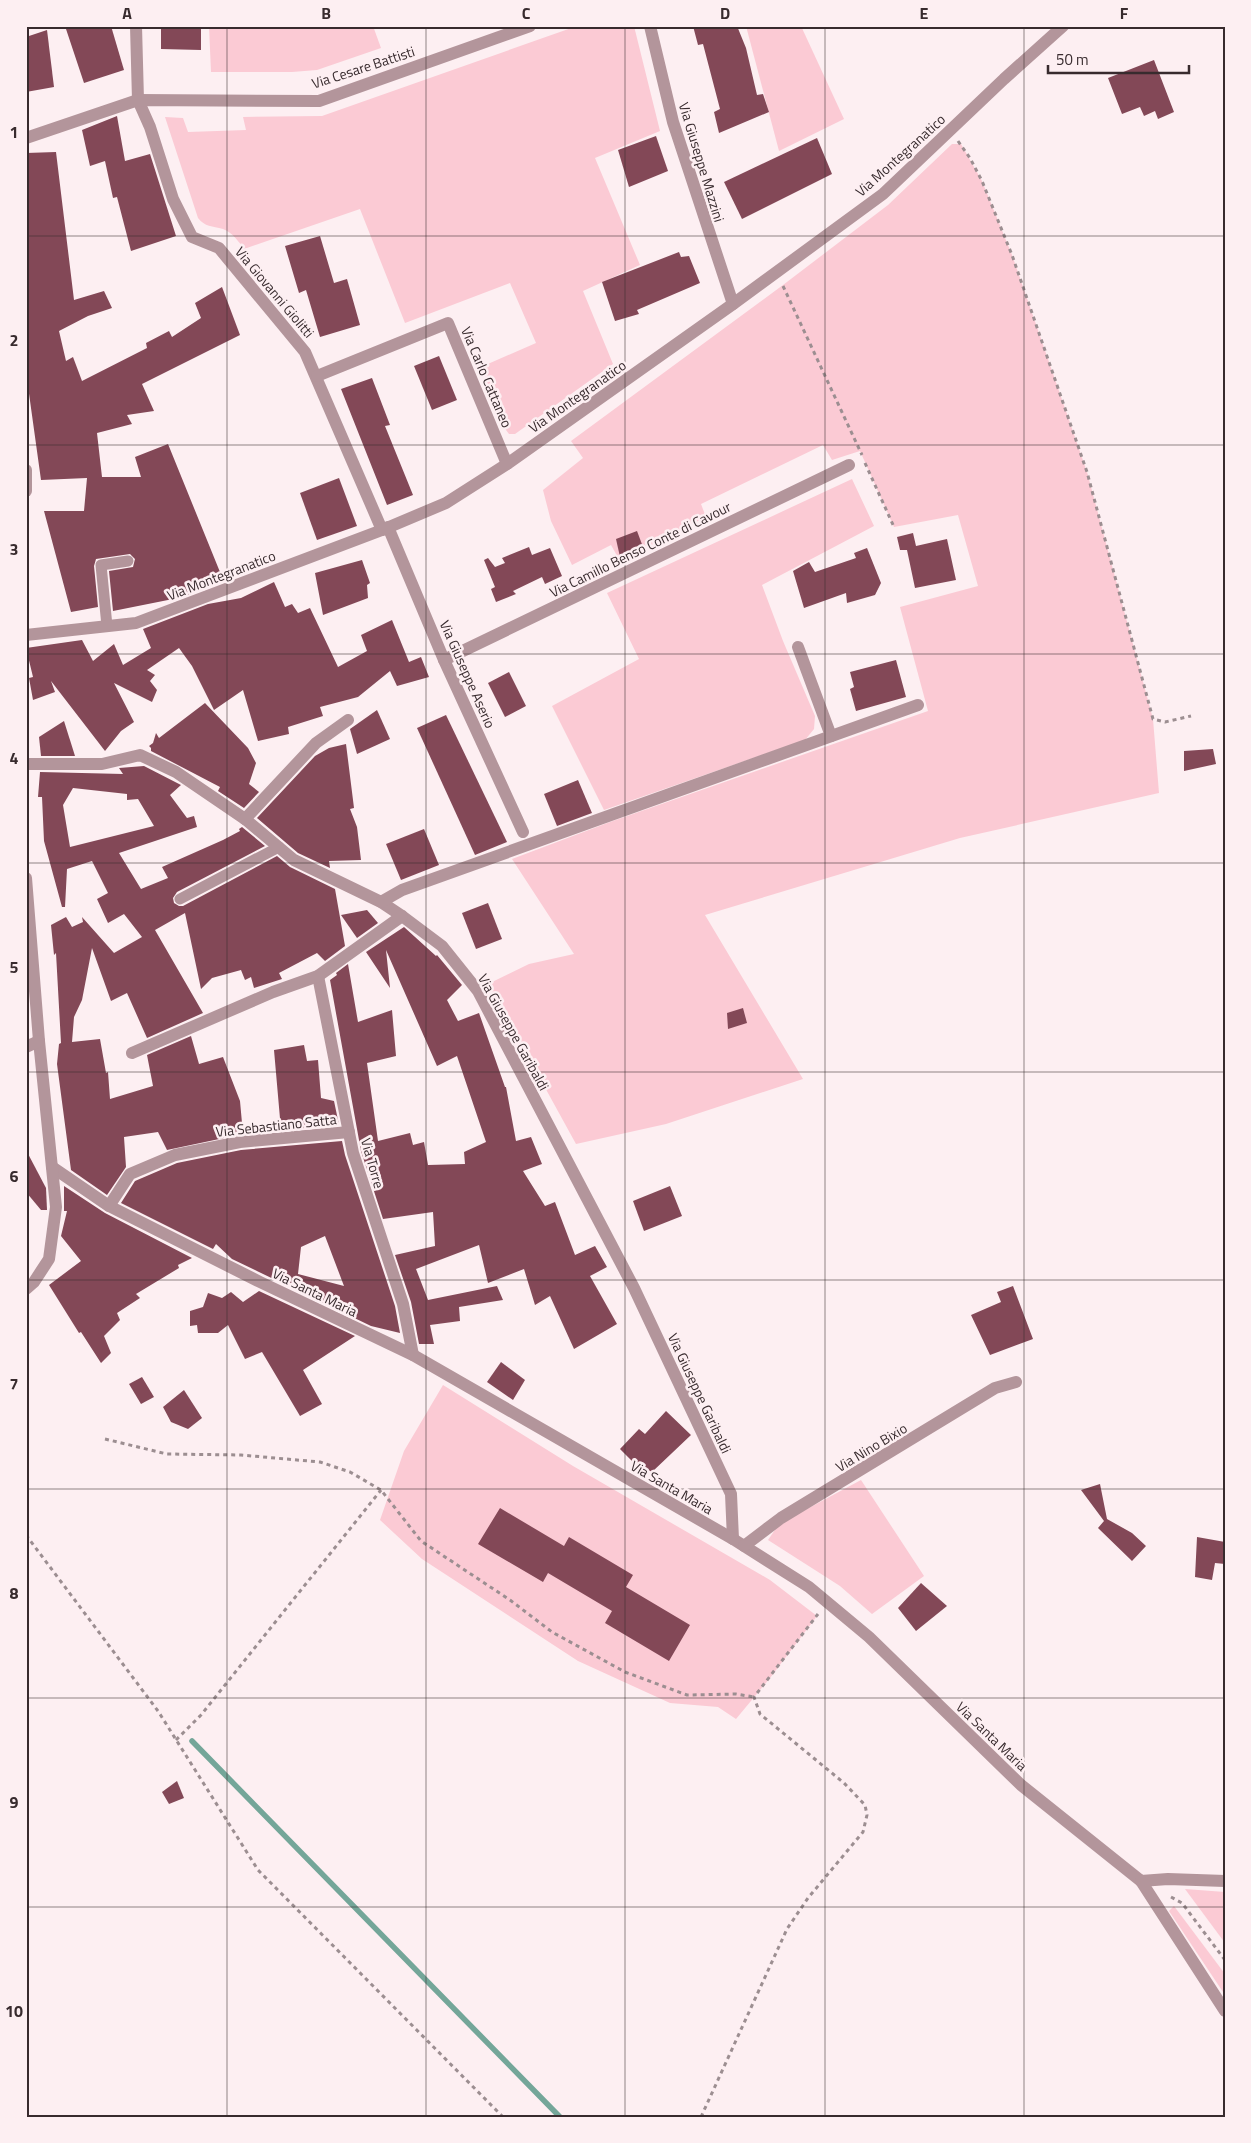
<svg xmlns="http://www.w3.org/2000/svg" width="1251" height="2143" font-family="'Titillium Web',sans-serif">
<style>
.green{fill:#fbcad4}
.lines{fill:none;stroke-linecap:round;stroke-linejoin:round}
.stream{stroke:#74a699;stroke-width:5.5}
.building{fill:#834857;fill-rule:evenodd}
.path{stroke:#9c8e91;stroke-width:3;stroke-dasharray:4 4;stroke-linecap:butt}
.service{stroke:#b3959b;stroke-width:11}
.minor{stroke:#b3959b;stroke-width:12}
.tertiary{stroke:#b3959b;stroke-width:12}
.grid{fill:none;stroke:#382b2e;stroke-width:1;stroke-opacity:0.55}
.labels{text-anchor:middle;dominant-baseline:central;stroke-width:5;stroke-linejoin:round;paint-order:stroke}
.street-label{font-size:14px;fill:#382b2e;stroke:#fdeff2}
.neatline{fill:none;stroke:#382b2e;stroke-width:2}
.grid-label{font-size:16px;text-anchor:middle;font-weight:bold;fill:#382b2e}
</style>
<rect width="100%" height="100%" fill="#fdeff2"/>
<!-- green -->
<g class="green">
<path d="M209 26H373L381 48 317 70 292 72H211Z"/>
<path d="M577 26H634L660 131 595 158 640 265 583 291 613 364 515 434H509L506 430 481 367 536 343 510 283 405 323 360 209 244 249C239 242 232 232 223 229 212 226 205 227 198 218L165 117 183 118 188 132 246 130 243 117 322 116Z"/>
<path d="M746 26H801L844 119 779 151Z"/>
<path d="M952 144H961L982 181 1012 255 1087 472 1153 719 1159 793 960 838 705 915 803 1079 666 1124 576 1144 488 984 529 964 574 954 512 859 610 822 928 711 900 607 978 586 958 515 894 527 860 451 832 460 823 445 701 504 706 517 620 561 611 545 572 565 551 521 543 490 583 458 571 441 783 285 888 205Z"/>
<path d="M852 479 874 526 762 585 783 641 815 716 814 729 805 740 604 810 552 706 639 659 607 593Z"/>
<path d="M443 1385 573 1466 770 1580 817 1616 770 1678 736 1719 718 1707 670 1703 578 1661 422 1559 380 1520 404 1451Z"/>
<path d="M861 1480 924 1576 872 1614 840 1586 768 1540 779 1524Z"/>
<path d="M1185 1889 1225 1892V1943Z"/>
<path d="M1174 1906 1225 1974V1995L1169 1911Z"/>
</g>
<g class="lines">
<!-- stream -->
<path class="stream" d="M192 1741 560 2117"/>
</g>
<!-- building -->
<g class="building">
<path d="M65 26H111L124 70 84 83Z"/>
<path d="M161 26H201V50L161 49Z"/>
<path d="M693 26H737L746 48 757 95 763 94 769 112 719 133 714 112 720 109 703 44 698 45Z"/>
<path d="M47 30 54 87 26 92V37Z"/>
<path d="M1154 60 1174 112 1158 119 1155 111 1144 116 1140 107 1122 114 1108 78Z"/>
<path d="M117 116 125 161 150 154 176 236 131 251 117 197 113 198 105 161 90 166 82 130Z"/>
<path d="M656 136 668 171 629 187 618 150Z"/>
<path d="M817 138 832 174 742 219 724 182Z"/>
<path d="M56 152 74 300 104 291 112 308 88 316 59 331 66 361 73 357 82 381 147 348 146 343 169 331 172 337 201 318 195 303 222 287 240 335 142 384 154 411 127 415 132 424 97 433 102 477H141L135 457 168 444 222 577 207 587 183 597 113 611 109 571 133 567 135 559 130 554 96 559 94 566 98 607 71 612 44 511H84L87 478 41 480 26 372V153Z"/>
<path d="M320 236 334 283 347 279 360 325 320 337 306 290 299 293 285 246Z"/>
<path d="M679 252 681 257 689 256 700 283 637 310 639 314 615 321 602 282Z"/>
<path d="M439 356 457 400 432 410 414 366Z"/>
<path d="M372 378 390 425 385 426 413 495 387 505 341 389Z"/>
<path d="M339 478 357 526 317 540 300 493Z"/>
<path d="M637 531 643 547 620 557 616 539Z"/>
<path d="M913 533 916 546 947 539 956 580 915 588 907 550H900L897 537Z"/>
<path d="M529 547 532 555 550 548 562 576 545 584 542 577 513 591 516 594 496 602 491 589 495 587 484 560 488 558 495 567 505 563 502 558Z"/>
<path d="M867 548 881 583 875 595 847 603 846 593 804 608 793 571 809 562 815 572 856 558 854 553Z"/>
<path d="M362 560 370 583 367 585 368 598 323 615 315 573Z"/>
<path d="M274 582 285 607 292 604 298 613 310 608 338 667 367 651 361 635 392 620 409 662 421 657 429 677 397 686 390 671 358 697 320 707 323 716 288 727 289 734 258 741 243 690 214 710 192 666 179 648 147 670 155 675 150 681 157 690 152 702 114 683 134 722 121 731 105 751 51 681 55 692 33 700 29 678 33 677 26 648 82 640 93 661 114 644 123 665 151 648 143 629 208 604 241 598Z"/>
<path d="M896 660 906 697 856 711 850 689 854 687 850 672Z"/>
<path d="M509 672 526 706 505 717 488 683Z"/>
<path d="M205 703 248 748 256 763 249 784 259 792 244 808 218 791 220 787 151 751V748L149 746 153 743 156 733 159 738Z"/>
<path d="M377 710 390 739 357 754 350 729Z"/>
<path d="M446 715 507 842 475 855 417 728Z"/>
<path d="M64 721 75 756H41L39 737Z"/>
<path d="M346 744 354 808 350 809 357 827 361 860 329 861 330 868 298 853 257 818 315 756 329 748Z"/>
<path d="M1213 749 1216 764 1184 771V751Z"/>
<path d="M144 766 181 785 170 795 187 818 194 816 197 827 119 853 141 889 168 878 162 867 223 840 240 831 239 829 242 827 265 846 177 892 173 898 174 903 179 906H183L277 856 290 867 335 889 345 946 325 961 317 953 279 973 282 979 254 988 251 977 245 980 241 970 212 978 201 989 185 913 155 930 203 1013 147 1038 127 993 111 1001 92 948 82 1000 74 1017 72 1042 100 1039 106 1073 108 1072 110 1099 153 1086 147 1055 191 1036 199 1064 223 1057 240 1101 243 1134 167 1150 158 1132 124 1137 126 1167 107 1195 71 1170 57 1064 59 1044 61 1043 56 953 54 955 51 925 66 917 72 927 83 922 82 917 114 953 142 937 124 914 108 923 97 899 108 893 92 861 67 869 65 907H62L44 841 42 797H38L40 772 123 774 119 768ZM73 788 127 794V800L138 799 154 826 70 847 63 805Z"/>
<path d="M578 780 592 813 557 826 544 794Z"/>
<path d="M424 829 439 865 401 880 386 844Z"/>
<path d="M488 903 502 939 476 949 462 913Z"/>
<path d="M367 910 378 923 357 938 341 915Z"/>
<path d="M404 927 436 956 437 955 462 985 447 1000 458 1021 479 1013 505 1087H506L516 1141 531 1137 542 1164 523 1171 545 1206 555 1202 575 1255 595 1246 607 1267 590 1276 617 1324 574 1349 550 1296 535 1305 524 1269 488 1283 479 1245 416 1269 428 1300 497 1286 503 1300 459 1307 460 1321 430 1325 434 1344H419L411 1302 395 1255 435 1246 433 1212 383 1219 361 1151 330 980 337 975 336 973 348 964 358 1022 392 1010 396 1056 367 1063 378 1141 410 1133 413 1145 424 1142 428 1165 465 1164 464 1152 486 1142 457 1056 437 1066 386 950 390 988 366 952Z"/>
<path d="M743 1008 747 1023 728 1029 727 1013Z"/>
<path d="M304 1045 307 1061 318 1060 321 1098 334 1101 339 1125 281 1130 274 1050Z"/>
<path d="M342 1141 345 1155 395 1306 400 1333 371 1326 232 1259 216 1244 213 1249 121 1203 135 1181 177 1163 241 1150ZM325 1236 344 1286 298 1274 301 1247Z"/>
<path d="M26 1150 46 1188 47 1210H41L26 1192Z"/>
<path d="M64 1186 105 1213 192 1258 178 1265 179 1268 136 1294 140 1298 117 1313 120 1320 104 1336 111 1353 101 1363 81 1332 79 1333 49 1285 81 1261 61 1236 67 1211H64Z"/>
<path d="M670 1186 682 1216 644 1231 633 1201Z"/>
<path d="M1013 1286 1033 1339 990 1355 971 1315 1001 1302 997 1292Z"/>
<path d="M259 1291 355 1336 303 1370 322 1404 300 1416 262 1352 245 1359 228 1325 218 1333H198L197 1325 190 1326V1311L203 1307 208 1293 222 1298 231 1292 243 1302Z"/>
<path d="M501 1362 525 1380 513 1400 487 1382Z"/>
<path d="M142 1377 154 1397 141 1404 129 1384Z"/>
<path d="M184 1390 202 1418 188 1429 171 1422 163 1407Z"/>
<path d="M666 1411 691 1435 652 1472 634 1463 620 1449 639 1429 645 1434Z"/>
<path d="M1100 1484 1107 1519 1132 1533 1146 1546 1132 1561 1098 1528 1104 1521 1081 1490Z"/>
<path d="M500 1508 564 1546 569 1537 633 1575 626 1587 690 1625 669 1661 605 1623 612 1611 548 1573 543 1582 478 1544Z"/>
<path d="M1197 1537 1225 1542V1564L1215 1563 1212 1580 1195 1577Z"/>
<path d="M921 1583 947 1606 916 1631 898 1608Z"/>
<path d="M177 1781 184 1798 169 1804 162 1792Z"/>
</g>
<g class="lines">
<!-- path -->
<g class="path">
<path d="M958 141 970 158 982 181 1012 255 1087 472 1153 719 1165 722 1191 716"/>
<path d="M783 286 862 455"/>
<path d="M865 463 894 527"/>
<path d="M105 1439 167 1454 241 1455 320 1462 350 1472 381 1490 421 1541 510 1600 552 1632 625 1672 687 1695 736 1694 754 1697"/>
<path d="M26 1535 158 1711 258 1870 503 2117"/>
<path d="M176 1740 201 1715 381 1490"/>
<path d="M1171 1897 1182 1903 1225 1960"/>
<path d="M701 2117 787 1929 808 1898 863 1832 867 1815 865 1805 844 1783 760 1714 754 1697 818 1614"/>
</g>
<!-- service -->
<g class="service">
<path d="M107 626 101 565 128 561"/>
<path d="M180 899 279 847"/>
</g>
<!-- minor -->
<g class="minor">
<path d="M136 26 138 100 150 127 173 199 192 237 219 248 305 352 382 530"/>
<path d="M650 26 673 122 733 304"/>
<path d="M26 138 138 100 319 101 530 26"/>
<path d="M317 376 448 323 507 464"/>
<path d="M388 527 444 660 523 832"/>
<path d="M798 647 831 736"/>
<path d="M444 660 849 465"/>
<path d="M26 764H102L140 755 176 772 245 819 294 860 381 902 402 916 442 946 478 991 634 1288 731 1494 733 1539"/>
<path d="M245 819 316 743 348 720"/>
<path d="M381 902 402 890 918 705"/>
<path d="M318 976 353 1153 403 1304 413 1355"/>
<path d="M132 1053 273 992 318 976 402 916"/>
<path d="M52 1167 109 1206 260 1282 413 1355 733 1539 809 1587 869 1637 1021 1785 1141 1881 1168 1879 1225 1881"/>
<path d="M109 1206 130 1174 175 1155 240 1142 349 1132"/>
<path d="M744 1546 781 1518 995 1388 1016 1382"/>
<path d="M1141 1881 1225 2011"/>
</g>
<!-- tertiary -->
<g class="tertiary">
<path d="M26 470V491"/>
<path d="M26 635 136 623 382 530 446 503 507 464 733 304 883 194 1004 79 1063 26"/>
<path d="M26 878 39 1041 56 1207 49 1259 34 1282 26 1289"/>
<path d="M26 1047 39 1041"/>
</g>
</g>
<!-- grid -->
<path class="grid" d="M227 26V2117M426 26V2117M625 26V2117M825 26V2117M1024 26V2117M26 236H1225M26 445H1225M26 654H1225M26 863H1225M26 1072H1225M26 1280H1225M26 1489H1225M26 1698H1225M26 1907H1225"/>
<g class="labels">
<!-- street labels -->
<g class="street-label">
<text transform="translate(363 67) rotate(-18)">Via Cesare Battisti</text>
<text transform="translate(900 155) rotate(-42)">Via Montegranatico</text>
<text transform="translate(702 162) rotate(73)">Via Giuseppe Mazzini</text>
<text transform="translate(275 292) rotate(50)">Via Giovanni Giolitti</text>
<text transform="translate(487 377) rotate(67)">Via Carlo Cattaneo</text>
<text transform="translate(577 396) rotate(-35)">Via Montegranatico</text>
<text transform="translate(640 549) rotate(-26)">Via Camillo Benso Conte di Cavour</text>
<text transform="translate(221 575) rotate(-21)">Via Montegranatico</text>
<text transform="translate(468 674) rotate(66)">Via Giuseppe Aserio</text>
<text transform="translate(514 1032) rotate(61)">Via Giuseppe Garibaldi</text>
<text transform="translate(276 1125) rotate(-6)">Via Sebastiano Satta</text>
<text transform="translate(373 1163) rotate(74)">Via Torre</text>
<text transform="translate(315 1292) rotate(26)">Via Santa Maria</text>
<text transform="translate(700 1393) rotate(65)">Via Giuseppe Garibaldi</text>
<text transform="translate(871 1447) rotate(-31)">Via Nino Bixio</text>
<text transform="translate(672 1487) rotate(30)">Via Santa Maria</text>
<text transform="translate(992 1736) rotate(44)">Via Santa Maria</text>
</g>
</g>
<!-- border -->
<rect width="1251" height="2143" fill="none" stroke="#fdeff2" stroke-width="55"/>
<!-- scale -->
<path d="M1048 65v8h141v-8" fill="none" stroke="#382b2e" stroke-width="2.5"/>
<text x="1056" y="65" font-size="15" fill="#382b2e" stroke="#fdeff2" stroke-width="4" paint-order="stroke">50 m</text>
<rect x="28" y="28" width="1196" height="2088" class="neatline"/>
<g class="grid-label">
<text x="127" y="19">A</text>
<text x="326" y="19">B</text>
<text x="526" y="19">C</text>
<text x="725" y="19">D</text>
<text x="924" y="19">E</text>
<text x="1124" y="19">F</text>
<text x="14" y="138">1</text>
<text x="14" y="346">2</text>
<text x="14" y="555">3</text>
<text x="14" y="764">4</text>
<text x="14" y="973">5</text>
<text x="14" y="1182">6</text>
<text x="14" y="1390">7</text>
<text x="14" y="1599">8</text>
<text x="14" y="1808">9</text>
<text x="14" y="2017">10</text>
</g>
</svg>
